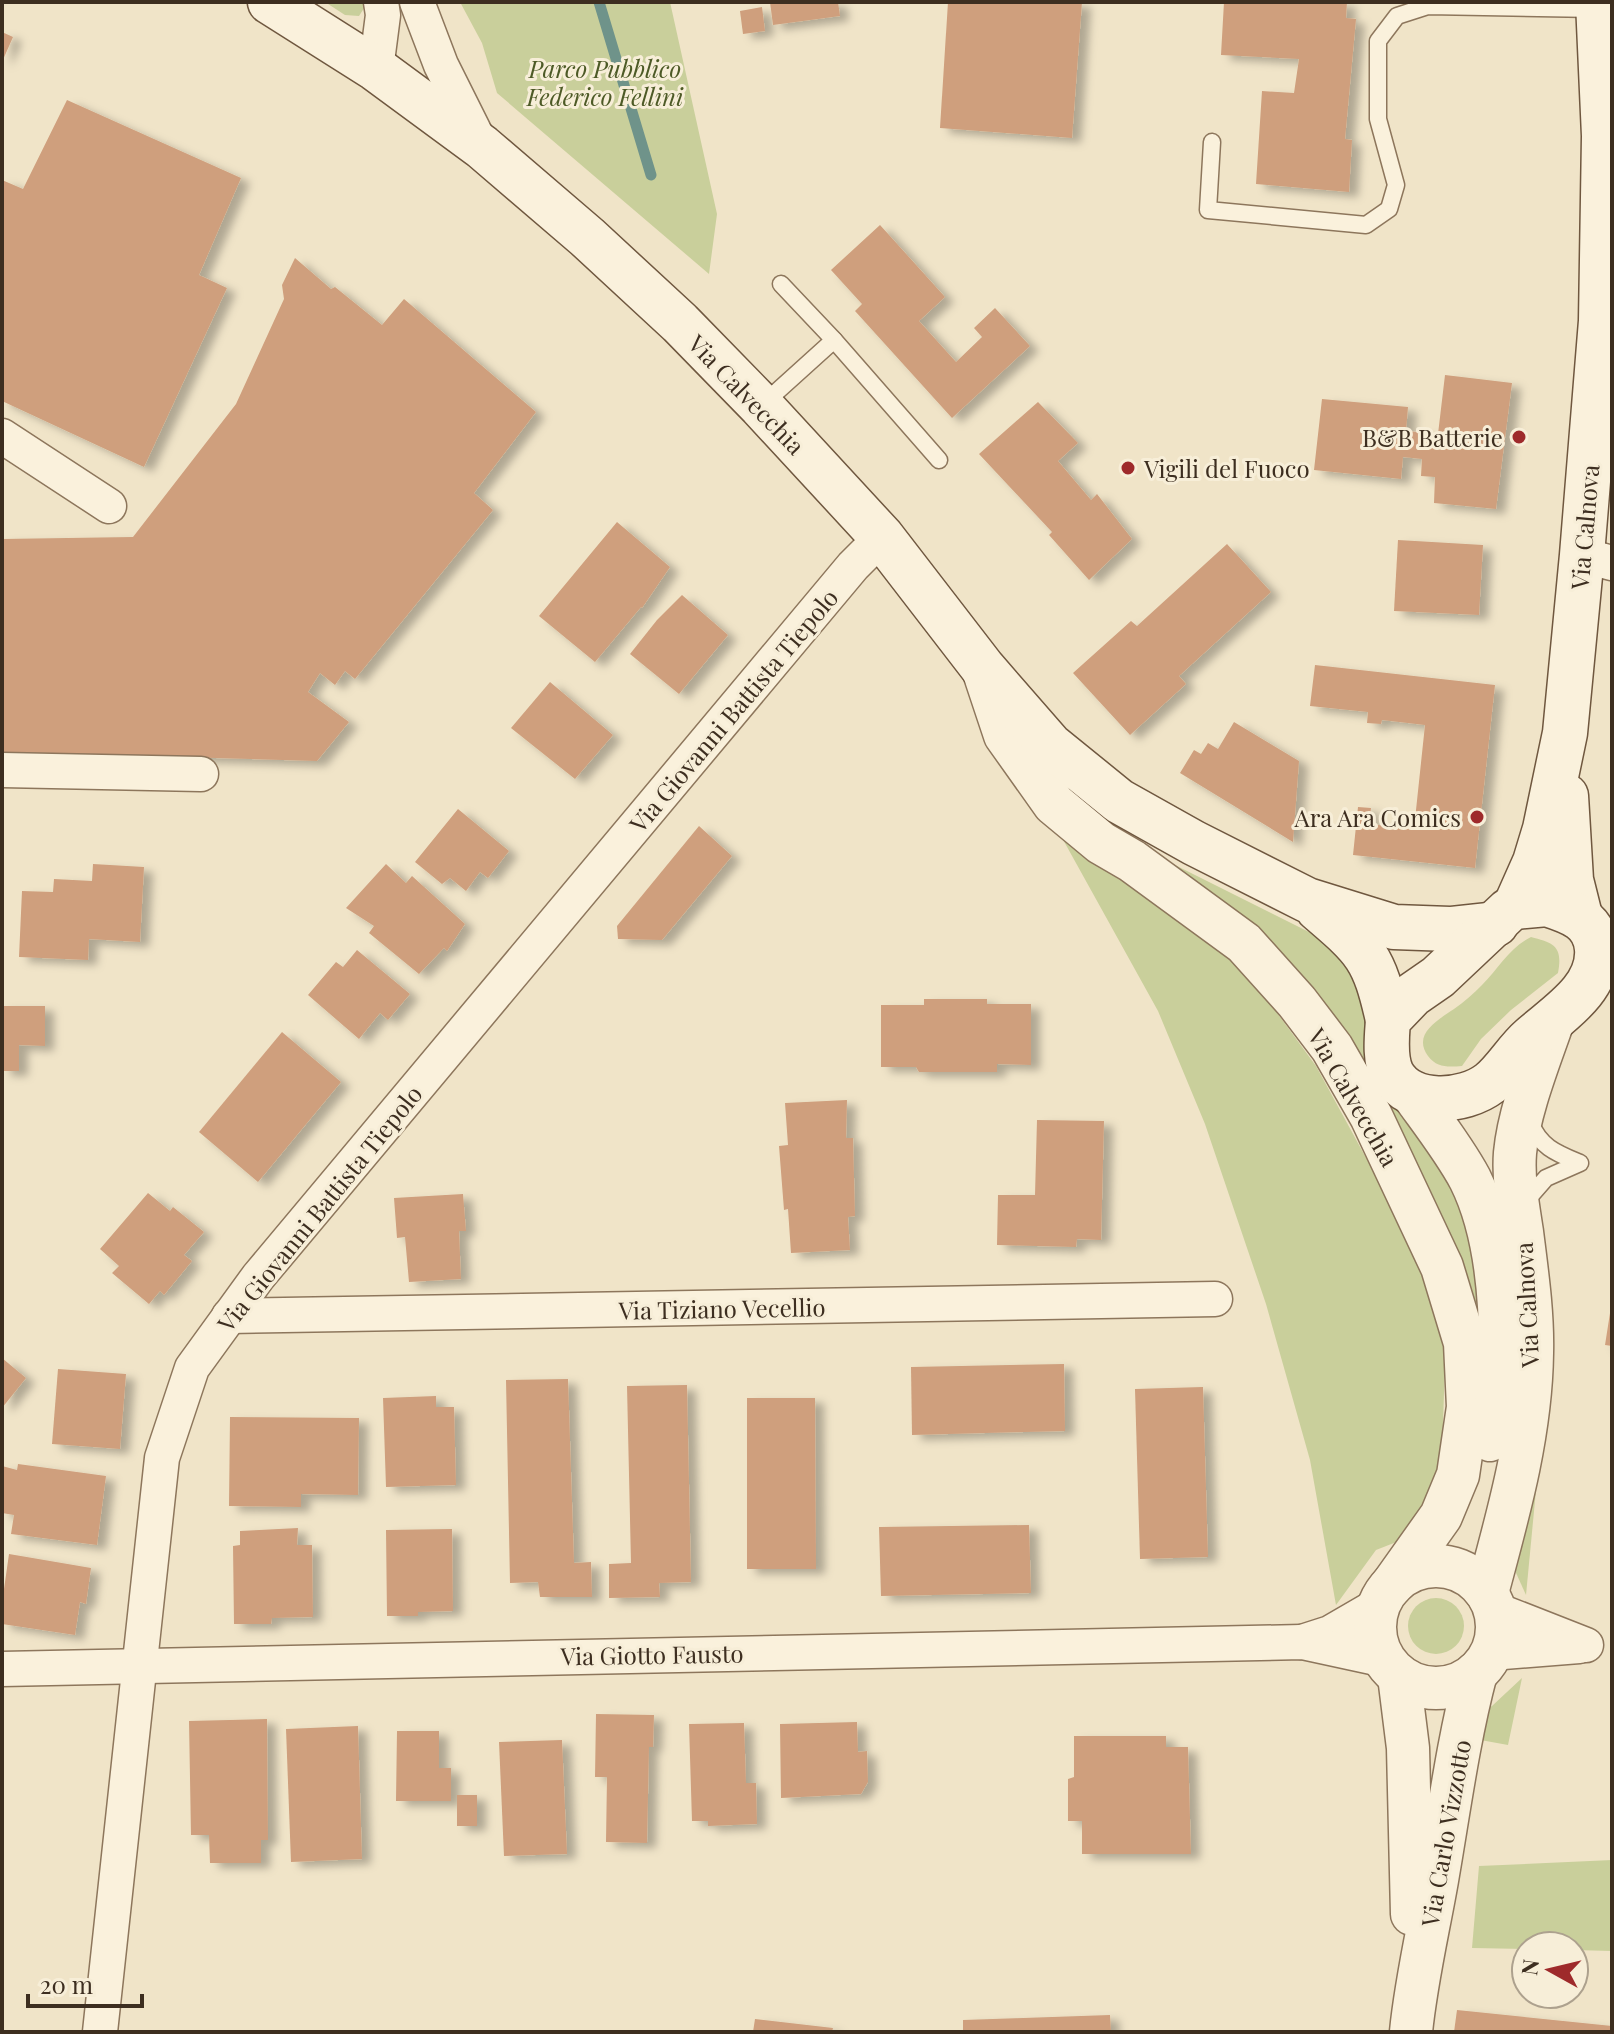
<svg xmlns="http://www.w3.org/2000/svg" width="1614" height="2034" font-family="'Playfair Display',serif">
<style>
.green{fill:#c9cf9b}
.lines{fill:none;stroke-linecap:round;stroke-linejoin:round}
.stream{stroke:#6f938a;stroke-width:11}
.building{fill:#cf9f7d;filter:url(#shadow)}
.service-casing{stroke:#8d765c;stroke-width:19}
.minor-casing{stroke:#8d765c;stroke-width:37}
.tertiary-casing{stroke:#8d765c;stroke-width:45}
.secondary-casing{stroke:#6f573f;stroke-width:47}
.service{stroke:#faf1dc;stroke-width:16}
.minor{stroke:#faf1dc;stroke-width:34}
.tertiary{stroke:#faf1dc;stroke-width:42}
.secondary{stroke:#faf1dc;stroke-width:44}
.poi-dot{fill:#9e2a2b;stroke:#f7eed8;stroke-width:3}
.labels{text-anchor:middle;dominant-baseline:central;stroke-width:6;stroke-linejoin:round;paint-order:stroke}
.park-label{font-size:24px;font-style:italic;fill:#4d5a26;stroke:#f7eed8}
.street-label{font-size:24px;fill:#3d2e20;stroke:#f7eed8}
.poi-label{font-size:24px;fill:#3d2e20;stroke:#f7eed8;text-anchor:end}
</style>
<defs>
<filter id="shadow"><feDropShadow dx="9" dy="5" stdDeviation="4" flood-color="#0004"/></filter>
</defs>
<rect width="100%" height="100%" fill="#f0e4c8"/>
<!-- green -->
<g class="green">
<path d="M325 2H368L359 16 345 15Z"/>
<path d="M460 2H670L717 214 709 274 497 93 482 43Z"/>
<path d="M1061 836 1242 965 1316 1066 1414 1246 1437 1303 1445 1362 1442 1455 1417 1524 1399 1541 1376 1550 1336 1605 1310 1460 1266 1304 1205 1124 1158 1011Z"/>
<path d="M1163 859 1339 947 1355 964 1366 1013V1069L1376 1087 1427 1144 1451 1180 1471 1227 1483 1345 1433 1210Z"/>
<path d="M1531 937C1554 943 1563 946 1558 973L1511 1010 1481 1039 1462 1066C1448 1067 1437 1068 1428 1056 1412 1034 1438 1020 1454 1009 1464 1002 1474 993 1482 985 1499 968 1509 948 1531 937Z"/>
<path d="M1541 1438 1526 1595 1512 1564Z"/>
<circle cx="1436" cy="1626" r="28"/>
<path d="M1522 1678 1508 1745 1475 1739 1481 1711 1492 1706Z"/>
<path d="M1612 1860V1951L1574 1950V1946H1526V1949L1472 1948 1479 1866Z"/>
</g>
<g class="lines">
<!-- stream -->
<path class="stream" d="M599 2 651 175"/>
</g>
<!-- building -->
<g class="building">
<path d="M770 2H838L840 16 773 25Z"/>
<path d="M948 2H1082L1072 138 940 128Z"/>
<path d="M1224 2H1347L1346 18 1356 19 1345 139 1352 140 1349 192 1256 184 1262 91 1294 93 1299 59 1221 55Z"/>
<path d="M762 7 765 31 743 34 740 11Z"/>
<path d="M2 32 13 37 2 62Z"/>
<path d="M67 100 241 178 199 275 227 288 144 467 2 401V180L23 189Z"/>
<path d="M880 225 945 297 919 321 956 362 982 337 974 328 995 308 1030 346 952 418 855 311 862 304 831 270Z"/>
<path d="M295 258 331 289 335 287 382 325 404 299 536 412 474 493 493 510 355 679 345 671 335 685 320 673 308 692 349 722 317 761 2 752V539L133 537 236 404 284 299 282 285Z"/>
<path d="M1445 375 1512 383 1496 509 1434 503 1435 477 1421 476 1422 459 1403 457 1401 479 1314 470 1322 399 1408 407 1406 431 1438 434Z"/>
<path d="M1038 402 1078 443 1058 461 1091 500 1097 494 1132 539 1089 580 1049 535 1052 532 979 454Z"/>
<path d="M617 522 670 567 642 608 641 607 595 662 539 616Z"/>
<path d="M1398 540 1483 545 1479 615 1394 611Z"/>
<path d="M1227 544 1271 592 1179 676 1186 684 1130 735 1073 673 1131 621 1137 626Z"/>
<path d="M682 595 728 635 679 694 630 654 657 620Z"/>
<path d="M1315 665 1495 685 1475 868 1353 855 1358 807 1371 808 1369 824 1414 829 1425 725 1382 720 1381 724 1367 723 1368 712 1310 706Z"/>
<path d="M550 682 613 735 575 779 511 728Z"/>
<path d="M1234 722 1299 761 1293 842 1180 773 1194 750 1201 754 1208 743 1218 749Z"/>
<path d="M458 809 509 851 488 878 480 872 466 891 450 878 442 884 415 862Z"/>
<path d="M699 826 732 856 662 940 618 939 617 926Z"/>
<path d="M93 864 144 867 140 942 89 939 88 960 19 957 22 891 53 892 54 879 92 881Z"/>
<path d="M386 864 406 883 412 876 465 924 447 951 444 948 419 974 369 933 374 926 346 908Z"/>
<path d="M357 950 410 994 388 1020 380 1013 359 1039 308 995 336 962 343 967Z"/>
<path d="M924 999H987V1004H1031V1065L997 1064V1072H919L916 1067H881V1005H924Z"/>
<path d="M2 1006H45V1046L19 1045V1071H2Z"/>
<path d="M282 1032 341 1082 258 1182 199 1132Z"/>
<path d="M847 1100 846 1138H853L855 1216 848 1217 850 1250 791 1253 788 1209 784 1210 779 1146 788 1145 785 1103Z"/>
<path d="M1037 1120 1104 1121 1101 1240 1077 1239 1076 1247 997 1245 998 1195H1035Z"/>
<path d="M148 1193 170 1211 173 1207 204 1232 184 1255 192 1261 164 1295 160 1291 149 1304 112 1273 119 1266 100 1249Z"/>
<path d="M463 1194 466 1231H459L461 1279 409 1282 405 1237 397 1238 394 1198Z"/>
<path d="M1610 1313H1612V1346L1605 1345Z"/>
<path d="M2 1358 26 1378 2 1408Z"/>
<path d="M1064 1364 1065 1431 912 1435 911 1367Z"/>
<path d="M58 1369 126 1374 120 1449 52 1444Z"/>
<path d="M568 1379 574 1563 591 1562 592 1597H540L538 1582 510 1583 506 1380Z"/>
<path d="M687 1385 691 1582 659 1583 660 1597 609 1598V1564L631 1563 627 1386Z"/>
<path d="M1203 1387 1208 1557 1140 1559 1135 1389Z"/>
<path d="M436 1396V1407H454L456 1485 386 1487 383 1398Z"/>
<path d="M747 1398H815L816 1569H747Z"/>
<path d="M230 1417 359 1418 358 1495 301 1494V1507L229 1506Z"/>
<path d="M18 1464 106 1476 97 1545 11 1534 14 1515 2 1513V1466L17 1470Z"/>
<path d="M1029 1525 1031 1593 881 1596 879 1527Z"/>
<path d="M298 1528 297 1545H312L313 1617 272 1618 271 1624H234L233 1546 240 1545V1531Z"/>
<path d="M452 1529 453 1611 418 1612V1616H387L386 1530Z"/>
<path d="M9 1554 91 1568 86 1604 80 1602 75 1635 2 1624V1589H4Z"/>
<path d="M596 1714 654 1715 653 1747H649L647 1843 606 1842 607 1777H595Z"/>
<path d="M267 1719 268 1840H261V1863H210L209 1835H191L189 1721Z"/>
<path d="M857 1722 858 1752 867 1751 868 1782 861 1794 781 1798 780 1724Z"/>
<path d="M744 1723 746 1783H756L757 1824 708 1826V1821H692L689 1724Z"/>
<path d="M358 1726 362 1859 291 1862 286 1729Z"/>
<path d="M397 1731H439V1768H451V1801H396Z"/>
<path d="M1074 1736H1166V1747H1188L1191 1854H1082V1821H1068V1779L1074 1777Z"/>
<path d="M562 1740 567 1854 504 1856 499 1742Z"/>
<rect x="457" y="1795" width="20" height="31"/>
<path d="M1457 2010 1612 2026V2032H1454Z"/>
<path d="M1110 2015 1111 2032H963V2020Z"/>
<path d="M755 2019 833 2028 832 2032H753Z"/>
</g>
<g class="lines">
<defs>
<g id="service">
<path d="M1212 142 1208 210 1366 225 1389 209 1396 185 1378 119V41L1397 16 1428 6 1596 9"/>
<path d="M781 284 834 340"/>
<path d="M762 405 834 340 939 460"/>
<path d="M1525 1202 1546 1178 1580 1163C1556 1153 1540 1147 1530 1122"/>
</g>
<g id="minor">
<path d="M417 2 441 65 480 143"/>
<path d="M376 69 383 15 381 2"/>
<path d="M2 436 109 506"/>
<path d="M1582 555 1612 563"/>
<path d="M2 770 201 774"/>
<path d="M229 1316 1215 1299"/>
<path d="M1494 1609 1586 1645"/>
<path d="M1302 1642 1330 1633 1380 1604"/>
<path d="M1491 1653 1579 1646"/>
<path d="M2 1669 1302 1642 1385 1660"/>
<path d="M100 2032 162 1458 192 1368 258 1277 853 566 882 537"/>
</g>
<g id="tertiary">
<path d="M983 669 1005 735 1054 804 1101 843 1132 861 1244 943 1297 1002 1332 1048 1371 1116 1442 1267 1465 1343 1468 1407 1458 1475 1441 1516 1392 1585"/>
<path d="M1411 1092C1431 1120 1454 1149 1470 1179 1504 1247 1507 1367 1490 1440"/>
<circle cx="1436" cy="1627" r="61"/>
<path d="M1487 1593C1508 1515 1531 1435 1532 1353 1533 1313 1527 1272 1522 1232 1518 1206 1513 1179 1515 1153 1519 1110 1540 1059 1554 1018"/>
<path d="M1399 1676 1408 1748 1412 1914"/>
<path d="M1411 2032C1416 1981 1428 1931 1437 1880 1449 1811 1458 1741 1476 1673"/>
</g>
<g id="secondary">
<path d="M270 2 376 69 482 147 587 237 680 323 761 406 882 537 983 668 1050 745 1119 801 1194 843 1307 900 1394 927 1450 929 1496 924"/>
<path d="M1566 796 1571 880 1580 916"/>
<path d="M1547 904C1572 912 1595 920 1597 949 1600 989 1558 1014 1531 1038 1516 1051 1505 1071 1490 1083 1464 1103 1410 1107 1392 1074 1384 1058 1387 1036 1388 1020L1412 995 1438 977 1508 911 1515 907Z"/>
<path d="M1515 907 1535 862 1545 829 1565 733 1582 555 1601 321 1604 136 1598 2"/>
<path d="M1318 909C1366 950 1374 957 1388 1020"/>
</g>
</defs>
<!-- service casing -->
<use href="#service" class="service-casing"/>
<!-- minor casing -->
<use href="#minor" class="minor-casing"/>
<!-- tertiary casing -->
<use href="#tertiary" class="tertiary-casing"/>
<!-- secondary casing -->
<use href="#secondary" class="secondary-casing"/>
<!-- service -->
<use href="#service" class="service"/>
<!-- minor -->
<use href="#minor" class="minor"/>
<!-- tertiary -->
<use href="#tertiary" class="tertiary"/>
<!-- secondary -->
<use href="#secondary" class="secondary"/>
</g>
<!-- markers -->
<g class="poi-dot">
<circle cx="1519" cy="437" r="8"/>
<circle cx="1128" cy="468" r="8"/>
<circle cx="1477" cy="817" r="8"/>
</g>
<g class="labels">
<!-- park labels -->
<g class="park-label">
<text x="605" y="68">Parco Pubblico<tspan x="605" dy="28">Federico Fellini</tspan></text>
</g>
<!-- street labels -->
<g class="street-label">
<text transform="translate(747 394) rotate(46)">Via Calvecchia</text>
<text transform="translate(1584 527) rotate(-85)">Via Calnova</text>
<text transform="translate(733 710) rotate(-50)">Via Giovanni Battista Tiepolo</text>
<text transform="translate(1354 1097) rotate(60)">Via Calvecchia</text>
<text transform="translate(319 1208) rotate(-51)">Via Giovanni Battista Tiepolo</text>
<text transform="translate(1526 1305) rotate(-93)">Via Calnova</text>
<text transform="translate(722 1308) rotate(-1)">Via Tiziano Vecellio</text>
<text transform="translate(652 1654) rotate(-1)">Via Giotto Fausto</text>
<text transform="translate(1445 1833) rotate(-80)">Via Carlo Vizzotto</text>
</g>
<!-- poi labels -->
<g class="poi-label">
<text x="1503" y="437">B&amp;B Batterie</text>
<text x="1144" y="468" text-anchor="start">Vigili del Fuoco</text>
<text x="1461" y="817">Ara Ara Comics</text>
</g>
</g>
<!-- border -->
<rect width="1614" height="2034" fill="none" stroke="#3d2e20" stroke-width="8"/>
<!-- north arrow -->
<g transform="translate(1550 1970) rotate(278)"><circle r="38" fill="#f7eed8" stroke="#ada18e" stroke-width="2"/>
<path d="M0-6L14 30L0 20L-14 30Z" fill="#9e2a2b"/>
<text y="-12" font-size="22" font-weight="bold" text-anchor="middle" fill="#3d2e20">N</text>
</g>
<!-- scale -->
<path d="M28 1994v12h114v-12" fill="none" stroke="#3d2e20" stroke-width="4"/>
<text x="40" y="1994" font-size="24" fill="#3d2e20" stroke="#f7eed8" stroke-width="6" paint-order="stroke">20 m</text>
</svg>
